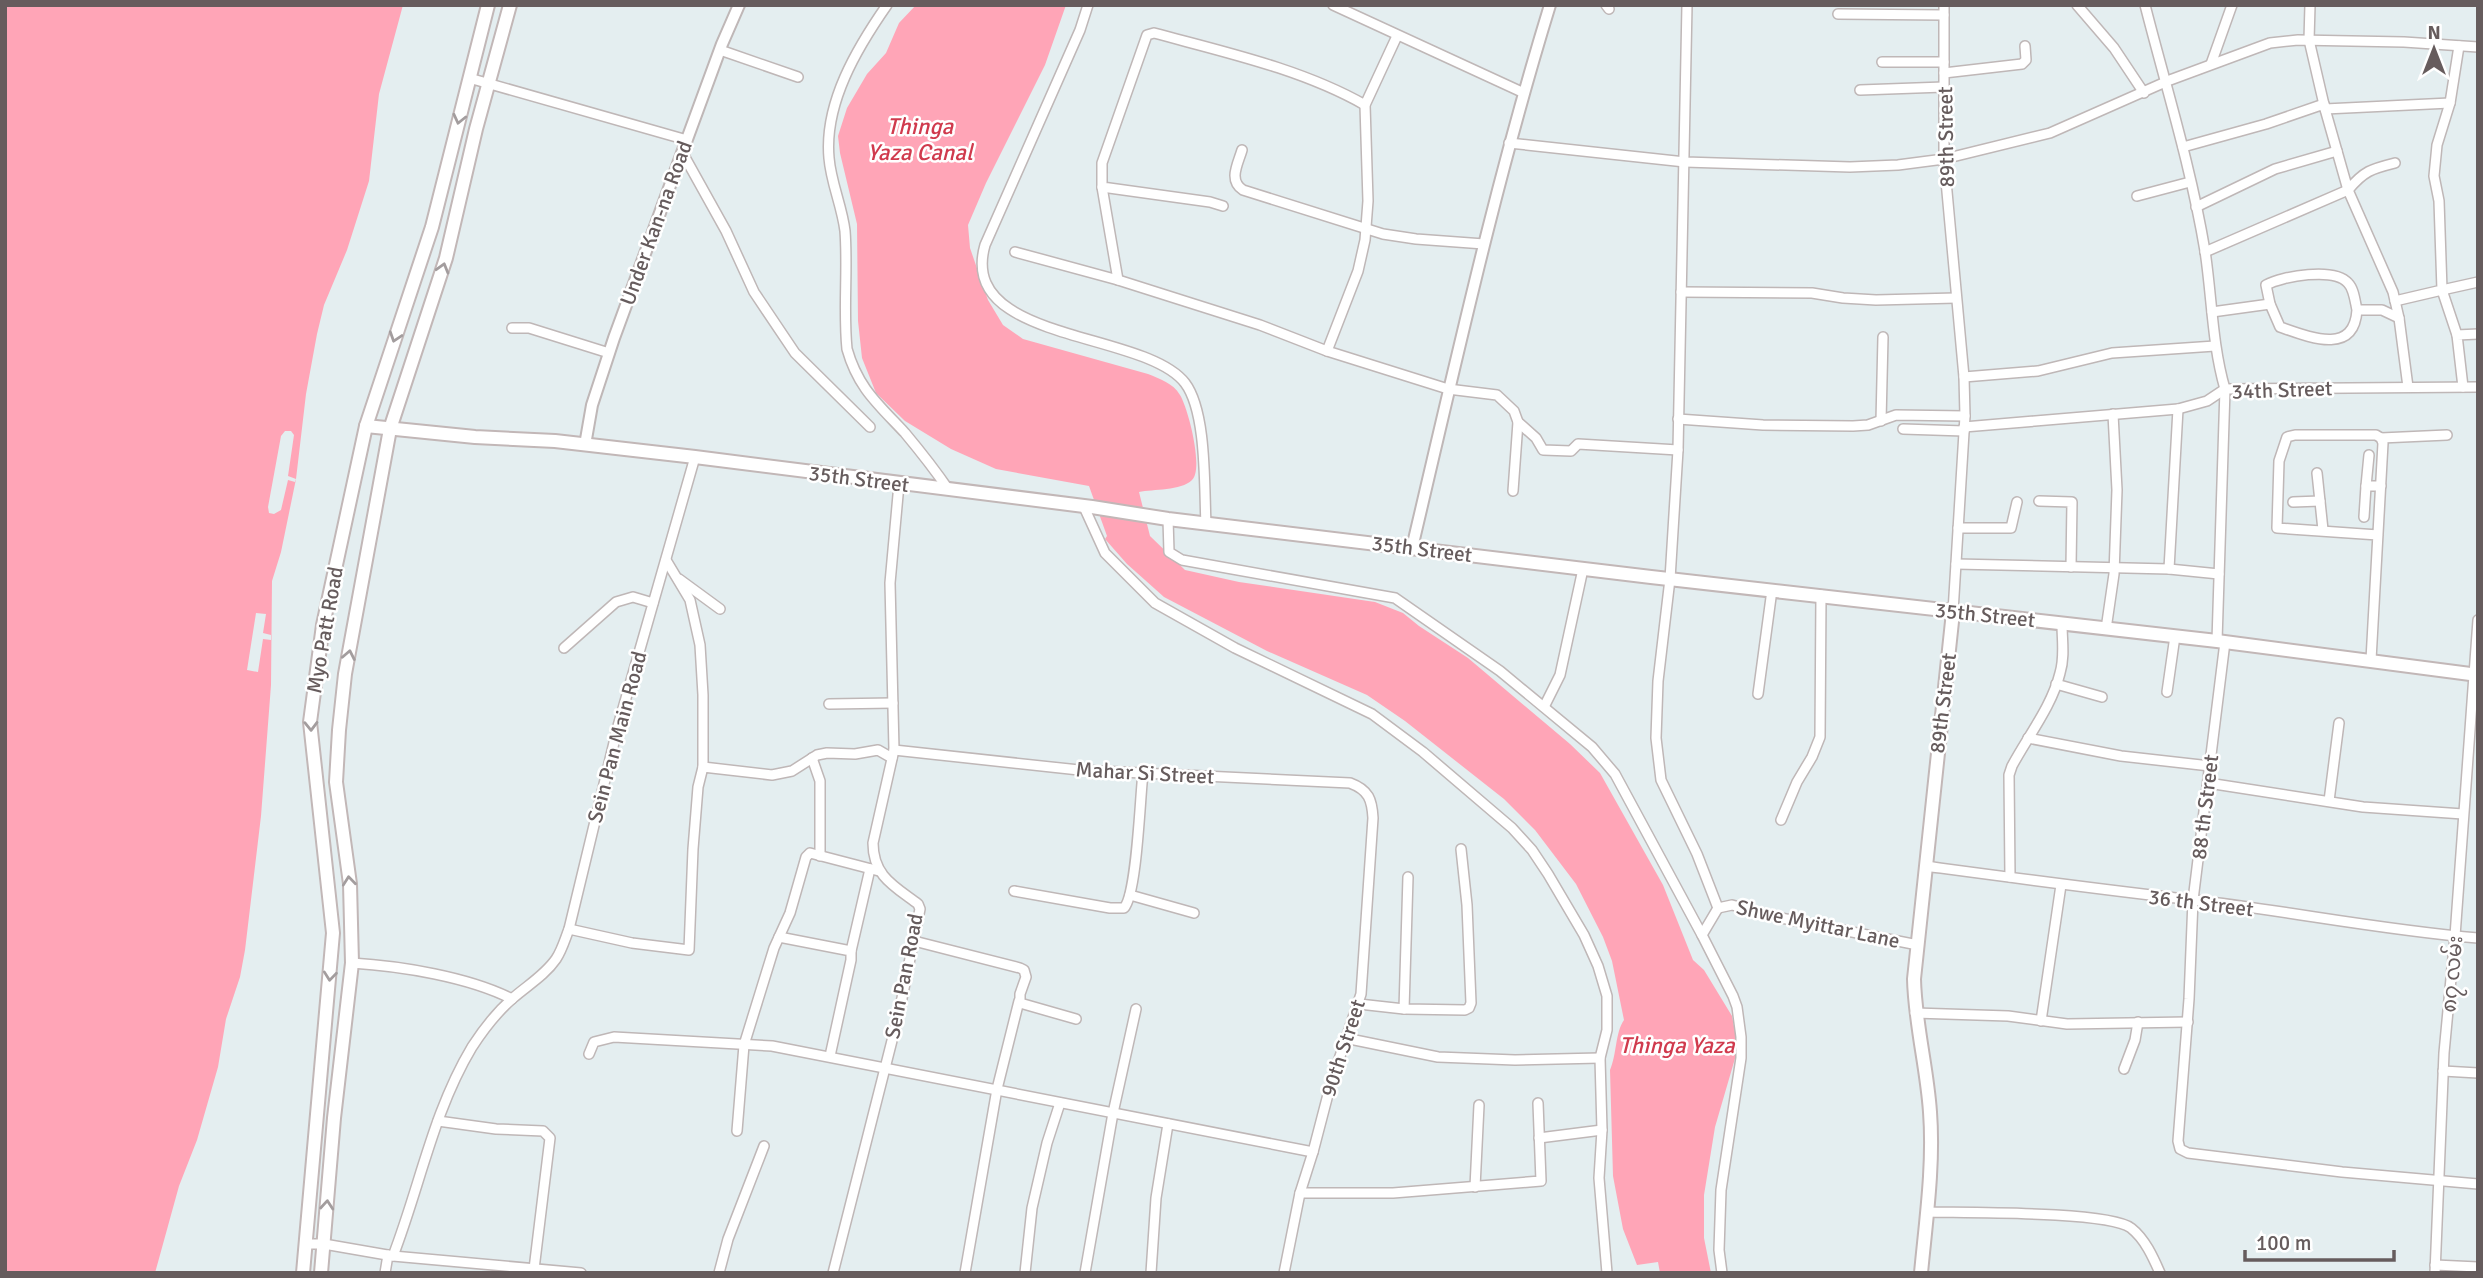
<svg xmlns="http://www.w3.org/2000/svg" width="2483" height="1278" font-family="Signika,'Noto Sans Myanmar',sans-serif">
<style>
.water{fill:#ffa5b7}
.pier{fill:#e4eef0}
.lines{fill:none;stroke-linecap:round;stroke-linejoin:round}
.minor-casing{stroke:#bfb7b7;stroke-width:12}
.tertiary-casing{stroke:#bfb7b7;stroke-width:14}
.secondary-casing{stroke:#c2b7b7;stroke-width:16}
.minor{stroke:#fff;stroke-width:9}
.tertiary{stroke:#fff;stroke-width:10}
.secondary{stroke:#fff;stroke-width:12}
.oneway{stroke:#a39d9e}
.labels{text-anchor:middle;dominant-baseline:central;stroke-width:5;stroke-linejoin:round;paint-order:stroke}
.street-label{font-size:21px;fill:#665c5d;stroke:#fff}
.water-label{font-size:23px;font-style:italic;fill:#d03a4d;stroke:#fff}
</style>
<rect width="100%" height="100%" fill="#e4eef0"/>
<!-- water -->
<g class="water">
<path d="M5 5H403L379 94 369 181 347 250 324 305 317 334 306 394 296 479 281 552 272 581 271 685 261 816 245 950 240 977 226 1019 218 1067 197 1140 179 1186 155 1273H5Z"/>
<path d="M916 5H1066L1045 65 986 183 968 225 970 248 988 300 1003 325 1023 339 1148 374C1160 379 1173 383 1180 395 1188 408 1204 469 1192 480 1181 491 1153 489 1139 492L1150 536 1185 570 1239 582 1375 602 1403 613 1419 626 1468 658 1570 744 1600 773 1663 885 1693 960 1704 970 1732 1016 1736 1037V1055L1715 1127 1704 1195V1238L1711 1273H1660L1658 1262 1637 1265 1623 1229 1613 1176 1610 1070C1617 1054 1615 1033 1624 1020L1612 961 1603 937 1576 884 1535 830 1504 799 1405 721 1367 695 1267 651 1164 597 1127 564 1105 539 1107 536 1089 486 996 469 951 449 905 421 876 393 862 358 858 321 857 224 840 153 838 136 847 108 867 74 886 53 899 23Z"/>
</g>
<!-- pier -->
<g class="pier">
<path d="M285 431H291L294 435 288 476 296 479 295 482 288 480 281 510 274 514 269 513 268 507 281 436Z"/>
<path d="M256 613 266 614 263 633 271 635V640L263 639 258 672 247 670Z"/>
</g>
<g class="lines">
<defs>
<g id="minor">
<path d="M887 5C857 48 824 103 829 158 831 183 842 206 845 231 848 270 843 310 847 349 858 388 878 404 905 433 920 451 935 470 948 489"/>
<path d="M1088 5 1080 30 985 245C957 343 1144 330 1185 383 1207 412 1204 487 1206 524"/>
<path d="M1333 5 1524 93"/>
<path d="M1606 5 1609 9"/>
<path d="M1687 5 1678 450 1670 579 1658 681 1656 738 1661 780 1697 854 1718 908"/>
<path d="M1944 5V159L1964 377 1965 416 1953 612"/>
<path d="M2077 5 2114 48 2144 93"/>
<path d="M2145 5C2166 87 2191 167 2205 251 2212 297 2212 344 2225 389L2217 641"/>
<path d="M2310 5 2309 40 2325 109 2348 190 2393 292 2399 318 2408 387"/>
<path d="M1838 14 1944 15"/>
<path d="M720 50 798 77"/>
<path d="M1882 62H1944"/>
<path d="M2211 64 2232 5"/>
<path d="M1944 73 2022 64 2026 60 2025 46"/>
<path d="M469 78 687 140"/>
<path d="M1860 90 1944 87"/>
<path d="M1509 143 1685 162 1850 167 1898 165 1944 159 2050 133 2170 80 2270 43 2298 40 2404 42 2478 47"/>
<path d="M2183 147 2266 124 2324 104 2325 109 2450 103"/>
<path d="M1242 150C1238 164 1228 180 1243 190L1383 234 1416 239 1484 244"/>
<path d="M682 152 726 231 754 292 795 353 870 427"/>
<path d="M1102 187 1118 280"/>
<path d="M2137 196 2190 182"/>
<path d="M1223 206 1210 202 1102 187V163L1147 35 1154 33C1224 52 1302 69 1365 105"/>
<path d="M2196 207 2275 169 2337 151"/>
<path d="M1015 252 1118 280 1260 325 1327 351 1448 389 1497 395 1514 411 1518 422 1513 491"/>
<path d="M2205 252 2348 190C2364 171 2371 169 2395 163"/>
<path d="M1681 292 1812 293 1843 298 1876 300 1956 298"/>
<path d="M2395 301 2442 290 2439 201 2434 176 2437 145 2450 103 2459 46"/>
<path d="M2357 310C2355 301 2354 289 2348 283 2334 267 2283 276 2266 285L2270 304 2280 327C2309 337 2354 356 2357 310H2382L2399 318"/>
<path d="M2212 312 2270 304"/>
<path d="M512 328H529L609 353"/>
<path d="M2457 335 2442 290 2478 282"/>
<path d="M1327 351 1358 271 1365 240 1368 201 1365 105 1397 36"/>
<path d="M1964 377 2038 371 2112 353 2215 346"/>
<path d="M2463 387 2457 335 2478 334"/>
<path d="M1678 419 1763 425 1853 426 1868 425 1896 415 1965 416"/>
<path d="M1881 421 1883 337"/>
<path d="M1518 422 1536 438 1543 450 1571 451 1578 444 1678 450"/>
<path d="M1964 427 2178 409 2207 401 2225 389 2478 387"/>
<path d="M1903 429 1964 431"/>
<path d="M2381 438 2447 435"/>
<path d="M2369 455 2366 486H2381"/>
<path d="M2317 473 2323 530"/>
<path d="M2039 501 2072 502 2071 567"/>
<path d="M2293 502 2320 501"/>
<path d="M1084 507 1105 553 1155 603 1235 648 1372 714 1423 752 1512 828 1532 850 1548 874 1584 935 1598 966 1607 996V1030L1600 1058 1602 1130 1599 1178 1607 1273"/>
<path d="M2364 517 2366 486"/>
<path d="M1168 519 1169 552 1182 560 1395 598 1500 671 1592 747 1615 774 1702 935 1733 996 1737 1007 1741 1037V1058L1721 1190 1719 1250 1722 1273"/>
<path d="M1958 528H2011L2017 502"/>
<path d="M666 560 690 600 700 645 703 695V767"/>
<path d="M1956 564 2169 569 2178 409"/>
<path d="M2169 569 2219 574"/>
<path d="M679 579 720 609"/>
<path d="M2106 629 2114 574 2117 490 2113 414"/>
<path d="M2225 642 2193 900 2189 999 2178 1141 2180 1149 2188 1153 2342 1172 2478 1184"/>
<path d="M564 648 616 602 633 597 653 603"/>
<path d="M2371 660 2383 443 2381 438 2376 435H2295L2287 437 2279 461 2277 528 2378 535"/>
<path d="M2056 684 2102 697"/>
<path d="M2167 692 2175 636"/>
<path d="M1758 694 1772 590"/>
<path d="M829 704 893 703"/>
<path d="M1544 707 1560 675 1583 569"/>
<path d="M2028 738 2121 756 2210 766"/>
<path d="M894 750 1079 770 1350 783C1369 790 1372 800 1373 818L1361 994 1331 1083 1313 1152 1300 1193 1284 1273"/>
<path d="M812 758 820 781V856"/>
<path d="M2208 783 2363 807 2463 814"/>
<path d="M2329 801 2339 723"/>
<path d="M1781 820 1797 782 1812 757 1820 737 1821 595"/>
<path d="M1925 866C2015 878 2104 890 2194 900 2289 911 2382 930 2478 938"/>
<path d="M2010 877 2009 775 2012 766C2028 736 2052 706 2060 673 2065 657 2062 640 2062 624"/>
<path d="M1014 891 1110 908H1124C1137 894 1140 797 1143 773"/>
<path d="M1130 895 1194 913"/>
<path d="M1718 908 1732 905 1776 917 1918 945"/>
<path d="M569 929 632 943 689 950 693 849 698 787 703 767 772 775 792 771 817 755 827 753 855 754 878 750 892 758"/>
<path d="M1702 935 1718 908"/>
<path d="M779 937 851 951V960L830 1056"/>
<path d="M914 941 1020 968 1024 970 1026 977 1020 994V1003L1076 1019"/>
<path d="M851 951 870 869"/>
<path d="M352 963C401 966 469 977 512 999"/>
<path d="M1359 1004 1404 1009 1465 1010 1469 1008 1471 1003 1467 905 1461 849"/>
<path d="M1404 1009 1408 877"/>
<path d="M1915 1013 2008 1016 2067 1024 2188 1022"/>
<path d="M2041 1021 2061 885"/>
<path d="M1345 1038 1438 1057 1515 1060 1600 1058"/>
<path d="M589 1054 594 1042 614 1037 772 1046 1313 1152"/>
<path d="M2124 1069 2135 1040 2138 1022"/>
<path d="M2443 1071 2478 1073"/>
<path d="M438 1121 496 1129 543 1131 550 1138 534 1269"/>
<path d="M737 1131 744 1045 774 948 790 913 806 857 810 853 879 871"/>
<path d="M1539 1138 1602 1130"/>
<path d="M1475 1187 1479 1105"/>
<path d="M1300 1193H1393L1541 1181 1538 1103"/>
<path d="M1927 1212C1964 1213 2108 1211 2131 1228 2145 1239 2153 1257 2160 1273"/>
<path d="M305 1244H324L393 1256 581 1273"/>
<path d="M393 1256C420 1186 433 1112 472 1047 483 1030 498 1011 513 998 528 985 545 975 556 959 562 950 565 939 569 929L618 726 695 457"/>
<path d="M2435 1265 2478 1267"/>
<path d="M385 1273 388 1255"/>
<path d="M719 1273 728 1239 764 1146"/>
<path d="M833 1273 899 1013 920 909 918 904C894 886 873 876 873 843L894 750 890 583 899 484"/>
<path d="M965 1273 997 1089 1019 1001"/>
<path d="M1025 1273 1032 1208 1047 1143 1060 1103"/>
<path d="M1085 1273 1113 1113 1136 1009"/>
<path d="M1151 1273 1156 1198 1168 1124"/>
<path d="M2435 1273 2444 1053 2455 936 2478 620"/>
</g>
<g id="tertiary">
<path d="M585 445 592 405 614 338 722 44 739 5"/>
<path d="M1412 548C1455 366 1495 184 1550 5"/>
</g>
<g id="secondary">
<path d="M366 426 475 437 555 441 695 457 1092 507 1168 519 1651 577 2217 641 2478 675"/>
<path d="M303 1273 333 933 310 722 323 625 366 426 432 227 488 5"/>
<path d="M321 1273 334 1118 352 963 350 884 336 782 339 730 345 674 390 429 446 258 476 129 510 5"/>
<path d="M1921 1273C1926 1220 1934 1165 1930 1112 1927 1067 1915 1024 1914 979L1953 612"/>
</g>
</defs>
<!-- minor casing -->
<use href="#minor" class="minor-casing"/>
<!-- tertiary casing -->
<use href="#tertiary" class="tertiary-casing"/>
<!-- secondary casing -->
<use href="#secondary" class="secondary-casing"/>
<!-- minor -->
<use href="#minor" class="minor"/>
<!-- tertiary -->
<use href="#tertiary" class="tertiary"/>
<!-- secondary -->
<use href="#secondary" class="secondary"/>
</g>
<!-- one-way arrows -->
<defs><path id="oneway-chevron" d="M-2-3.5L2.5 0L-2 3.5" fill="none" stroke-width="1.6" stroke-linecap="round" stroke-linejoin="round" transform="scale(1.75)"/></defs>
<g class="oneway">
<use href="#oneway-chevron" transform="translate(459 119) rotate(103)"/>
<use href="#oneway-chevron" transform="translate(443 268) rotate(-74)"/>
<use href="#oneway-chevron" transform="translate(395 337) rotate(108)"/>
<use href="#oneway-chevron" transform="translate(349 655) rotate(-79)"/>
<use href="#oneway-chevron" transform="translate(311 726) rotate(89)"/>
<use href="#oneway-chevron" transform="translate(349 881) rotate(-96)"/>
<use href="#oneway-chevron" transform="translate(330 976) rotate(96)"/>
<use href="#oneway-chevron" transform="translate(327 1205) rotate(-85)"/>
</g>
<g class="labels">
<!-- street labels -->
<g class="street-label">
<text transform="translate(1946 137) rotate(-91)">89th Street</text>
<text transform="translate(656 223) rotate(-70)">Under Kan-na Road</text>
<text transform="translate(2282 390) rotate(-2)">34th Street</text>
<text transform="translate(859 479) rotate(7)">35th Street</text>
<text transform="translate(1422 549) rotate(7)">35th Street</text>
<text transform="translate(1985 615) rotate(6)">35th Street</text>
<text transform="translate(325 630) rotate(-80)">Myo Patt Road</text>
<text transform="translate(1943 703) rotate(-83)">89th Street</text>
<text transform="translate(617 737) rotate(-75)">Sein Pan Main Road</text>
<text transform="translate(1145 773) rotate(3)">Mahar Si Street</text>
<text transform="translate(2205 807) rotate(-83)">88 th Street</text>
<text transform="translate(2201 903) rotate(7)">36 th Street</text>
<text transform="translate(1818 924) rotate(12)">Shwe Myittar Lane</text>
<text transform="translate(2452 974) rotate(-85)">၈၇ လမ်း</text>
<text transform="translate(904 976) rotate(-79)">Sein Pan Road</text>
<text transform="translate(1343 1048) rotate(-72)">90th Street</text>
</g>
<!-- water labels -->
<g class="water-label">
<text x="920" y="126">Thinga<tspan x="920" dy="26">Yaza Canal</tspan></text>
<text x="1677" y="1045">Thinga Yaza</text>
</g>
</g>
<!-- border -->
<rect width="2483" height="1278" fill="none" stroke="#665c5d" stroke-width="14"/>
<!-- north arrow -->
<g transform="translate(2434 49)" stroke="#ffffff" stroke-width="5" paint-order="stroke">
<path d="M0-5L12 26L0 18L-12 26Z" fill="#665c5d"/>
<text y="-10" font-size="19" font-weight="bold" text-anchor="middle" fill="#665c5d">N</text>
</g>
<!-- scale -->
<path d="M2245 1250v10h149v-10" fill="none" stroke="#665c5d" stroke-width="3.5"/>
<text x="2256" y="1250" font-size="21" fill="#665c5d" stroke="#ffffff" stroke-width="5" paint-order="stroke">100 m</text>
</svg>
